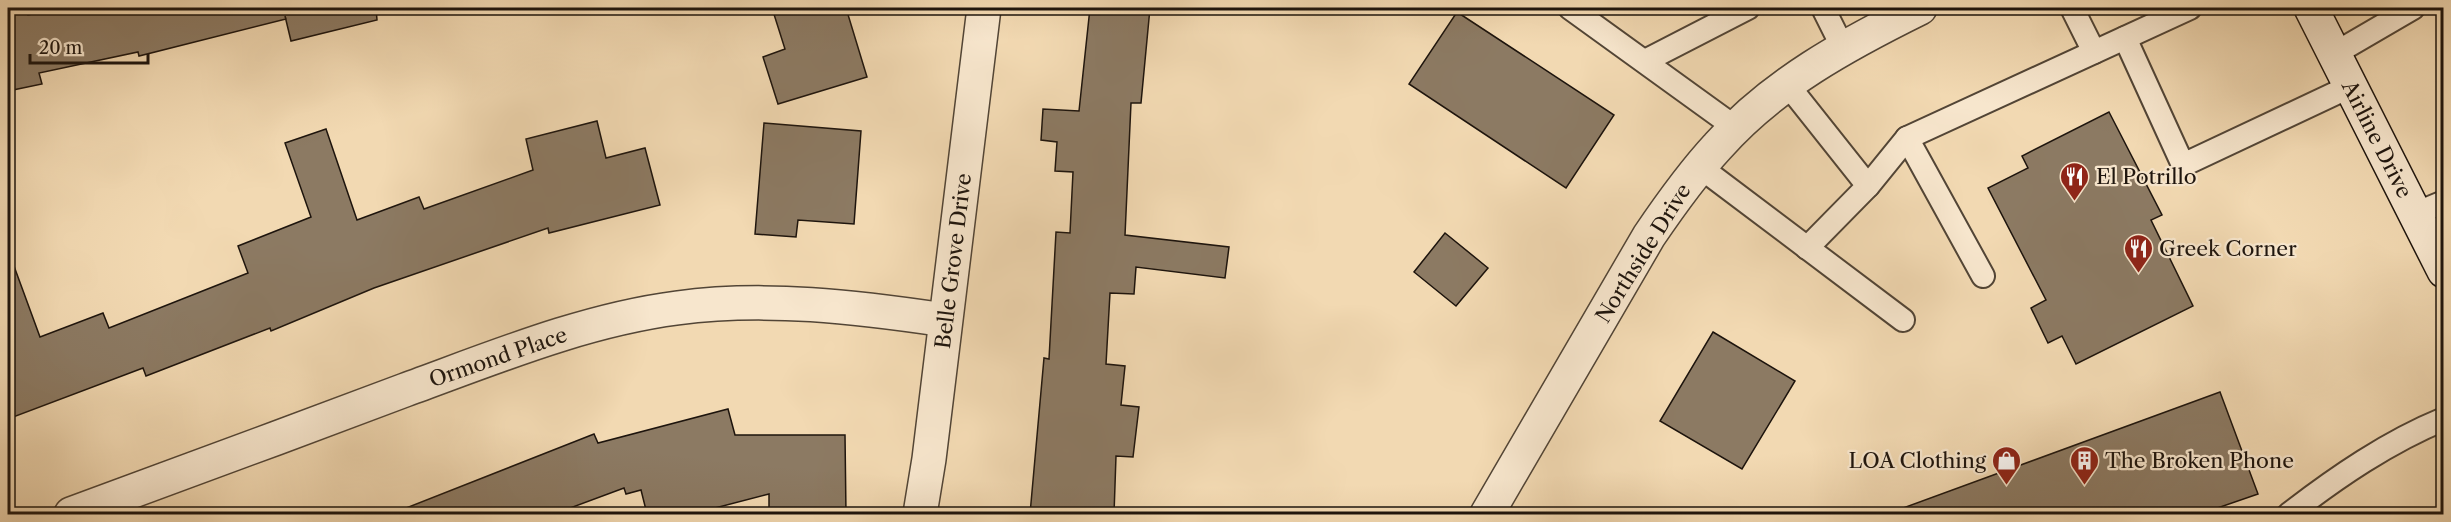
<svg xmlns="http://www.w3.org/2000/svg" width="2451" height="522" font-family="'Libre Caslon Text',serif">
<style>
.building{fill:#8c7a63;stroke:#1d140d;stroke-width:1.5}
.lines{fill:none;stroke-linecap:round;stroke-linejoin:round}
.service-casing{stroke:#524536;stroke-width:26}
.minor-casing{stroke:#524536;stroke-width:36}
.secondary-casing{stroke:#1d140d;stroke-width:36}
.service{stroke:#f7e6cd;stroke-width:22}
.minor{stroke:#f7e6cd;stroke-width:33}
.secondary{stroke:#f7e6cd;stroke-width:33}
.labels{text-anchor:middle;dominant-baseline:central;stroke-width:4.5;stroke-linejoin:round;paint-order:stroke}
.street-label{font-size:21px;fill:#1d140d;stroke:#f7e6cd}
.poi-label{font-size:21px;fill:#1d140d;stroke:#f7e6cd;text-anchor:start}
</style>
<rect width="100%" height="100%" fill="#f2d9b2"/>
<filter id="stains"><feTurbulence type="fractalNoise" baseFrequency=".00333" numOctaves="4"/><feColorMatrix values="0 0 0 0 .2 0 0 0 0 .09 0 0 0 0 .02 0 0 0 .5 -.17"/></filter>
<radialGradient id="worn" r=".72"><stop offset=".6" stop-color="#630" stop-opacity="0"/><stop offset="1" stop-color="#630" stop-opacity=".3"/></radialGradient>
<!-- building -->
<g class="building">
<path d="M8 8H26L28 15 63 8H376L377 20 291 41 285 16 286 19 139 56 138 52 39 73 42 84 8 91Z"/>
<path d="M772 8H846L867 77 778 104 763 57 785 49Z"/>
<path d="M1090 8H1150L1141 103H1131L1125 235 1229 247 1225 278 1136 267 1134 294 1110 293 1106 364 1125 366 1121 405 1139 407 1133 457 1116 456 1114 514H1030L1044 358 1049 359 1056 232 1070 233 1073 172 1055 171 1057 142 1041 140 1043 109 1079 111Z"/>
<path d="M1457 12 1614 115 1566 188 1409 84Z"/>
<path d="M2109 112 2162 215 2151 220 2193 306 2076 364 2062 336 2048 343 2031 308 2046 300 1988 188 2028 168 2022 156Z"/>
<path d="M597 121 606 158 645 148 660 205 549 233 548 228 374 288 271 331 270 328 146 376 143 368 8 419V259L11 258 40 337 103 313 109 328 248 273 238 246 311 217 285 143 326 129 357 220 419 197 424 209 533 170 526 139Z"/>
<path d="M764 123 861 131 854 224 798 220 796 237 755 234Z"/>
<path d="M1445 233 1488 268 1456 306 1414 272Z"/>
<path d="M1713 332 1795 381 1742 469 1660 421Z"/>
<path d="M2220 392 2258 494 2200 514H1896L1895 511Z"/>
<path d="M728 409 735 435H845L846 514H769V494L692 514H647L641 490 626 494 624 488 554 514H396V512L594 434 598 443Z"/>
</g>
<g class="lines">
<defs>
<g id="service">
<path d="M1570 8 1736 128"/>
<path d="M1823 8 1843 48"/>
<path d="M2072 8 2094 52"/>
<path d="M2125 38 2183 165 2351 86"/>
<path d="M2334 54 2413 8"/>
<path d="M1645 61 1748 8"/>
<path d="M1787 84 1868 186 1807 248"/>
<path d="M1907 138 1983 276"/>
<path d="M1700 167 1903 320"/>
<path d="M1868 186 1907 138 2190 8"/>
<path d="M2415 214 2444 202"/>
<path d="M2289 514C2337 477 2388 442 2444 419"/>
</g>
<g id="minor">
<path d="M71 514C182 473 294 432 405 390 493 358 584 320 677 308 766 296 857 307 945 320"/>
<path d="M920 514 929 459 984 8"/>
<path d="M1487 514 1649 236C1670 205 1692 174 1718 146 1773 84 1847 44 1920 8"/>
</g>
<path id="secondary" d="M2311 8 2444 271"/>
</defs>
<!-- service casing -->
<use href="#service" class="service-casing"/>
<!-- minor casing -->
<use href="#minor" class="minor-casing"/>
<!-- secondary casing -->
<use href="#secondary" class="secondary-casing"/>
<!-- service -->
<use href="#service" class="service"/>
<!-- minor -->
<use href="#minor" class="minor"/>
<!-- secondary -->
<use href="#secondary" class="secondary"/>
</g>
<!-- icons -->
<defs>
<symbol id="restaurant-pin" viewBox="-11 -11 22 30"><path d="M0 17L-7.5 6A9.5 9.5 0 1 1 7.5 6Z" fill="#8f2418" stroke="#f7e6cd"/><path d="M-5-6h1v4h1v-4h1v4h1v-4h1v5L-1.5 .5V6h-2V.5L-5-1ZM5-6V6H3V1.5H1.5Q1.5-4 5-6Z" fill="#fff"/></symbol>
<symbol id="shop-pin" viewBox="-11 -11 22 30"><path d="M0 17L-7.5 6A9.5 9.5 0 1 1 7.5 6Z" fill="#8f2418" stroke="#f7e6cd"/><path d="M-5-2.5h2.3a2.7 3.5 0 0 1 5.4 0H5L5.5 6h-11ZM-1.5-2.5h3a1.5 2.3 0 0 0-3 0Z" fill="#fff"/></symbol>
<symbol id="building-pin" viewBox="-11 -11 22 30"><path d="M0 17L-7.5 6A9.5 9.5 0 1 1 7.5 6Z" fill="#8f2418" stroke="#f7e6cd"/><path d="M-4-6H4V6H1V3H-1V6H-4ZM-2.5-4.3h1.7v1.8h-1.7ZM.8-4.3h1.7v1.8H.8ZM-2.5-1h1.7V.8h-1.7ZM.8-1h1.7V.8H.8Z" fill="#fff"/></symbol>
</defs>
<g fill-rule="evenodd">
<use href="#restaurant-pin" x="2058" y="160" width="33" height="45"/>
<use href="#restaurant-pin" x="2122" y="232" width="33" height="45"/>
<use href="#shop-pin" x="1990" y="444" width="33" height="45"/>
<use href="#building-pin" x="2068" y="444" width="33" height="45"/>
</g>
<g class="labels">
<!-- street labels -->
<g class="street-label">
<text transform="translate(2377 139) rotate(63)">Airline Drive</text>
<text transform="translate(1643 253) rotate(-58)">Northside Drive</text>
<text transform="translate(953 261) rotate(-83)">Belle Grove Drive</text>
<text transform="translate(498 357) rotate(-19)">Ormond Place</text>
</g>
<!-- poi labels -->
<g class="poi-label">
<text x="2096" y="176">El Potrillo</text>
<text x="2159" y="248">Greek Corner</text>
<text x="1986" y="460" text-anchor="end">LOA Clothing</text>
<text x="2105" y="460">The Broken Phone</text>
</g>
</g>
<!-- margin -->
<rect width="2451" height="522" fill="none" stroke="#f2d9b2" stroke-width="30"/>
<rect x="9" y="9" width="2433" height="504" fill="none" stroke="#1d140d" stroke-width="3"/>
<rect x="15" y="15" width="2421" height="492" fill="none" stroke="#1d140d" stroke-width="1.5"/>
<!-- scale -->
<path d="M30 54v9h118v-9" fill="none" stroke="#1d140d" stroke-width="3"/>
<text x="39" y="54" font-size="18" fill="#1d140d" stroke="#f7e6cd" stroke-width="4.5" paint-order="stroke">20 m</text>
<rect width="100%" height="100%" filter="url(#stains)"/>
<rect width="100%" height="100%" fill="url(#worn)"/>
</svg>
